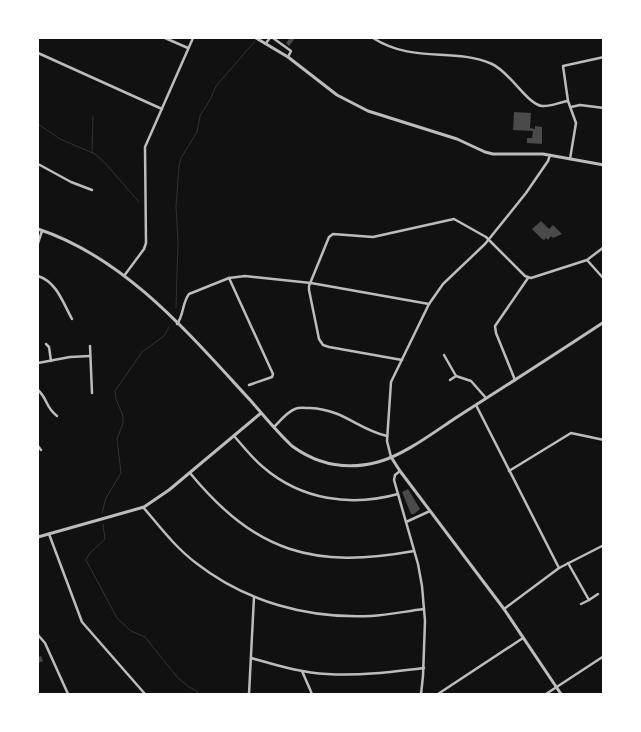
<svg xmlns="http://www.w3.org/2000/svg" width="641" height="732" font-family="'DM Sans',sans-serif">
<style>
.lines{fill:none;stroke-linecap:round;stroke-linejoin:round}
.stream{stroke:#333;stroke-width:1}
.building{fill:#4a4a4a}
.minor{stroke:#bcbcbc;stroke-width:2.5}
.tertiary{stroke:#bcbcbc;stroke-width:3}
</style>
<rect width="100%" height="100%" fill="#111"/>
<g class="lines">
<!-- stream -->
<g class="stream">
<path d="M38 124 60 139 95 154 105 163 139 202"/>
<path d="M92 152 93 117"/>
<path d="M176 308 178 242 176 206 179 166 181 158 197 132 200 116 211 98 216 86 255 41"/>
<path d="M102 513 106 498 121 473 117 439 123 423V416L116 399 115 391 142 352 164 336 169 327"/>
<path d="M103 524 105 539 89 554 86 560 117 618 131 631 145 637 178 678 189 687 197 691 198 694"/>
</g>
</g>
<!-- building -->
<g class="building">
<path d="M290 38H295L289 46 286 43Z"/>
<path d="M514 112 531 113 530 128 535 129V126L542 127V144L527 143V138H532L533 131 513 130Z"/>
<path d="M541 221 549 229 553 225 562 234 553 238 551 236 548 240 546 238 544 240 542 239 532 229Z"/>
<path d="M408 489 420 509 414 514H411L402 492Z"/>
<path d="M41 656 43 661 38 663V657Z"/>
</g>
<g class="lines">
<!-- minor -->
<g class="minor">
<path d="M165 38 188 48"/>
<path d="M273 38 291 51 288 57"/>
<path d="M373 38C414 64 453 47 492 64 510 72 527 104 542 106 550 107 560 102 568 101"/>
<path d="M266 43 270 38"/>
<path d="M38 53 162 109"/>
<path d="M571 107 580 105 604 108"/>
<path d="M570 159 576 123 568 101 563 66 604 57"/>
<path d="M38 164 71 182 92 190"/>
<path d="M38 243 42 231"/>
<path d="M587 260 604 279"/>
<path d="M38 276C57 282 63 303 72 319"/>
<path d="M124 276 144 249 146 243 145 147 193 38"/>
<path d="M229 278 245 276 311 283 429 304"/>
<path d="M177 324C184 315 182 303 189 294L229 278 273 374 272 377 249 385"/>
<path d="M46 344 49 347 51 361"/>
<path d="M90 346 92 393"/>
<path d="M444 355 456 376"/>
<path d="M402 360 329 347 323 345 319 339 309 290V286L329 237 333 234 373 237 454 219 486 237 525 276 531 278 587 260 604 247"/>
<path d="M38 363 70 357 90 356"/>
<path d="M450 380 456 376 471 381 486 398"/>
<path d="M515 380 496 333 495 326 528 278"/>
<path d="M38 390C48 399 45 407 57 416"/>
<path d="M476 405 559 568"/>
<path d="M274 427C280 421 287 412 295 409 299 407 305 408 310 408 345 410 357 429 387 436"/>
<path d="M234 436C243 446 252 458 263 467 301 500 351 507 398 494"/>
<path d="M38 446 41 450"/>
<path d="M391 457 387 441 391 382 429 304 443 284 485 244 526 193 548 161 550 155"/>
<path d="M400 471 395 475 394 480 418 564 422 586 425 621 423 676 421 694"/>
<path d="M509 471 571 433 604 440"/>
<path d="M190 473C256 553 314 569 414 551"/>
<path d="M143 507C160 527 175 547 196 563 246 602 308 619 371 616 389 615 407 611 424 609"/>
<path d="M406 522 430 511"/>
<path d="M49 534 82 622 145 694"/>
<path d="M568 563 589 600 598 594"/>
<path d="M581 604 589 600"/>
<path d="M504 609 559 568 604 545"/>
<path d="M38 635 45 643 68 694"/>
<path d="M251 658C276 665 301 673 327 674 359 676 392 672 424 668"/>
<path d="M302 671 312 694"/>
<path d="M249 694 254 597"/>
<path d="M438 694 523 638"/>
<path d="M546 694 604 656"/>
</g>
<!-- tertiary -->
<g class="tertiary">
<path d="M256 38 288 57 337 95 368 111 457 139 485 152 493 154H543L604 165"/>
<path d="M38 229C126 258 190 335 251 401 264 416 277 432 292 446 318 465 348 470 378 462 402 456 433 433 454 419 504 387 554 355 604 322"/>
<path d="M391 457 400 471 504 609 561 694"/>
<path d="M38 537 144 507 169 490 261 413"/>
</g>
</g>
<!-- border -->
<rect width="641" height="732" fill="none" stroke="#ffffff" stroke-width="78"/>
</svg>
